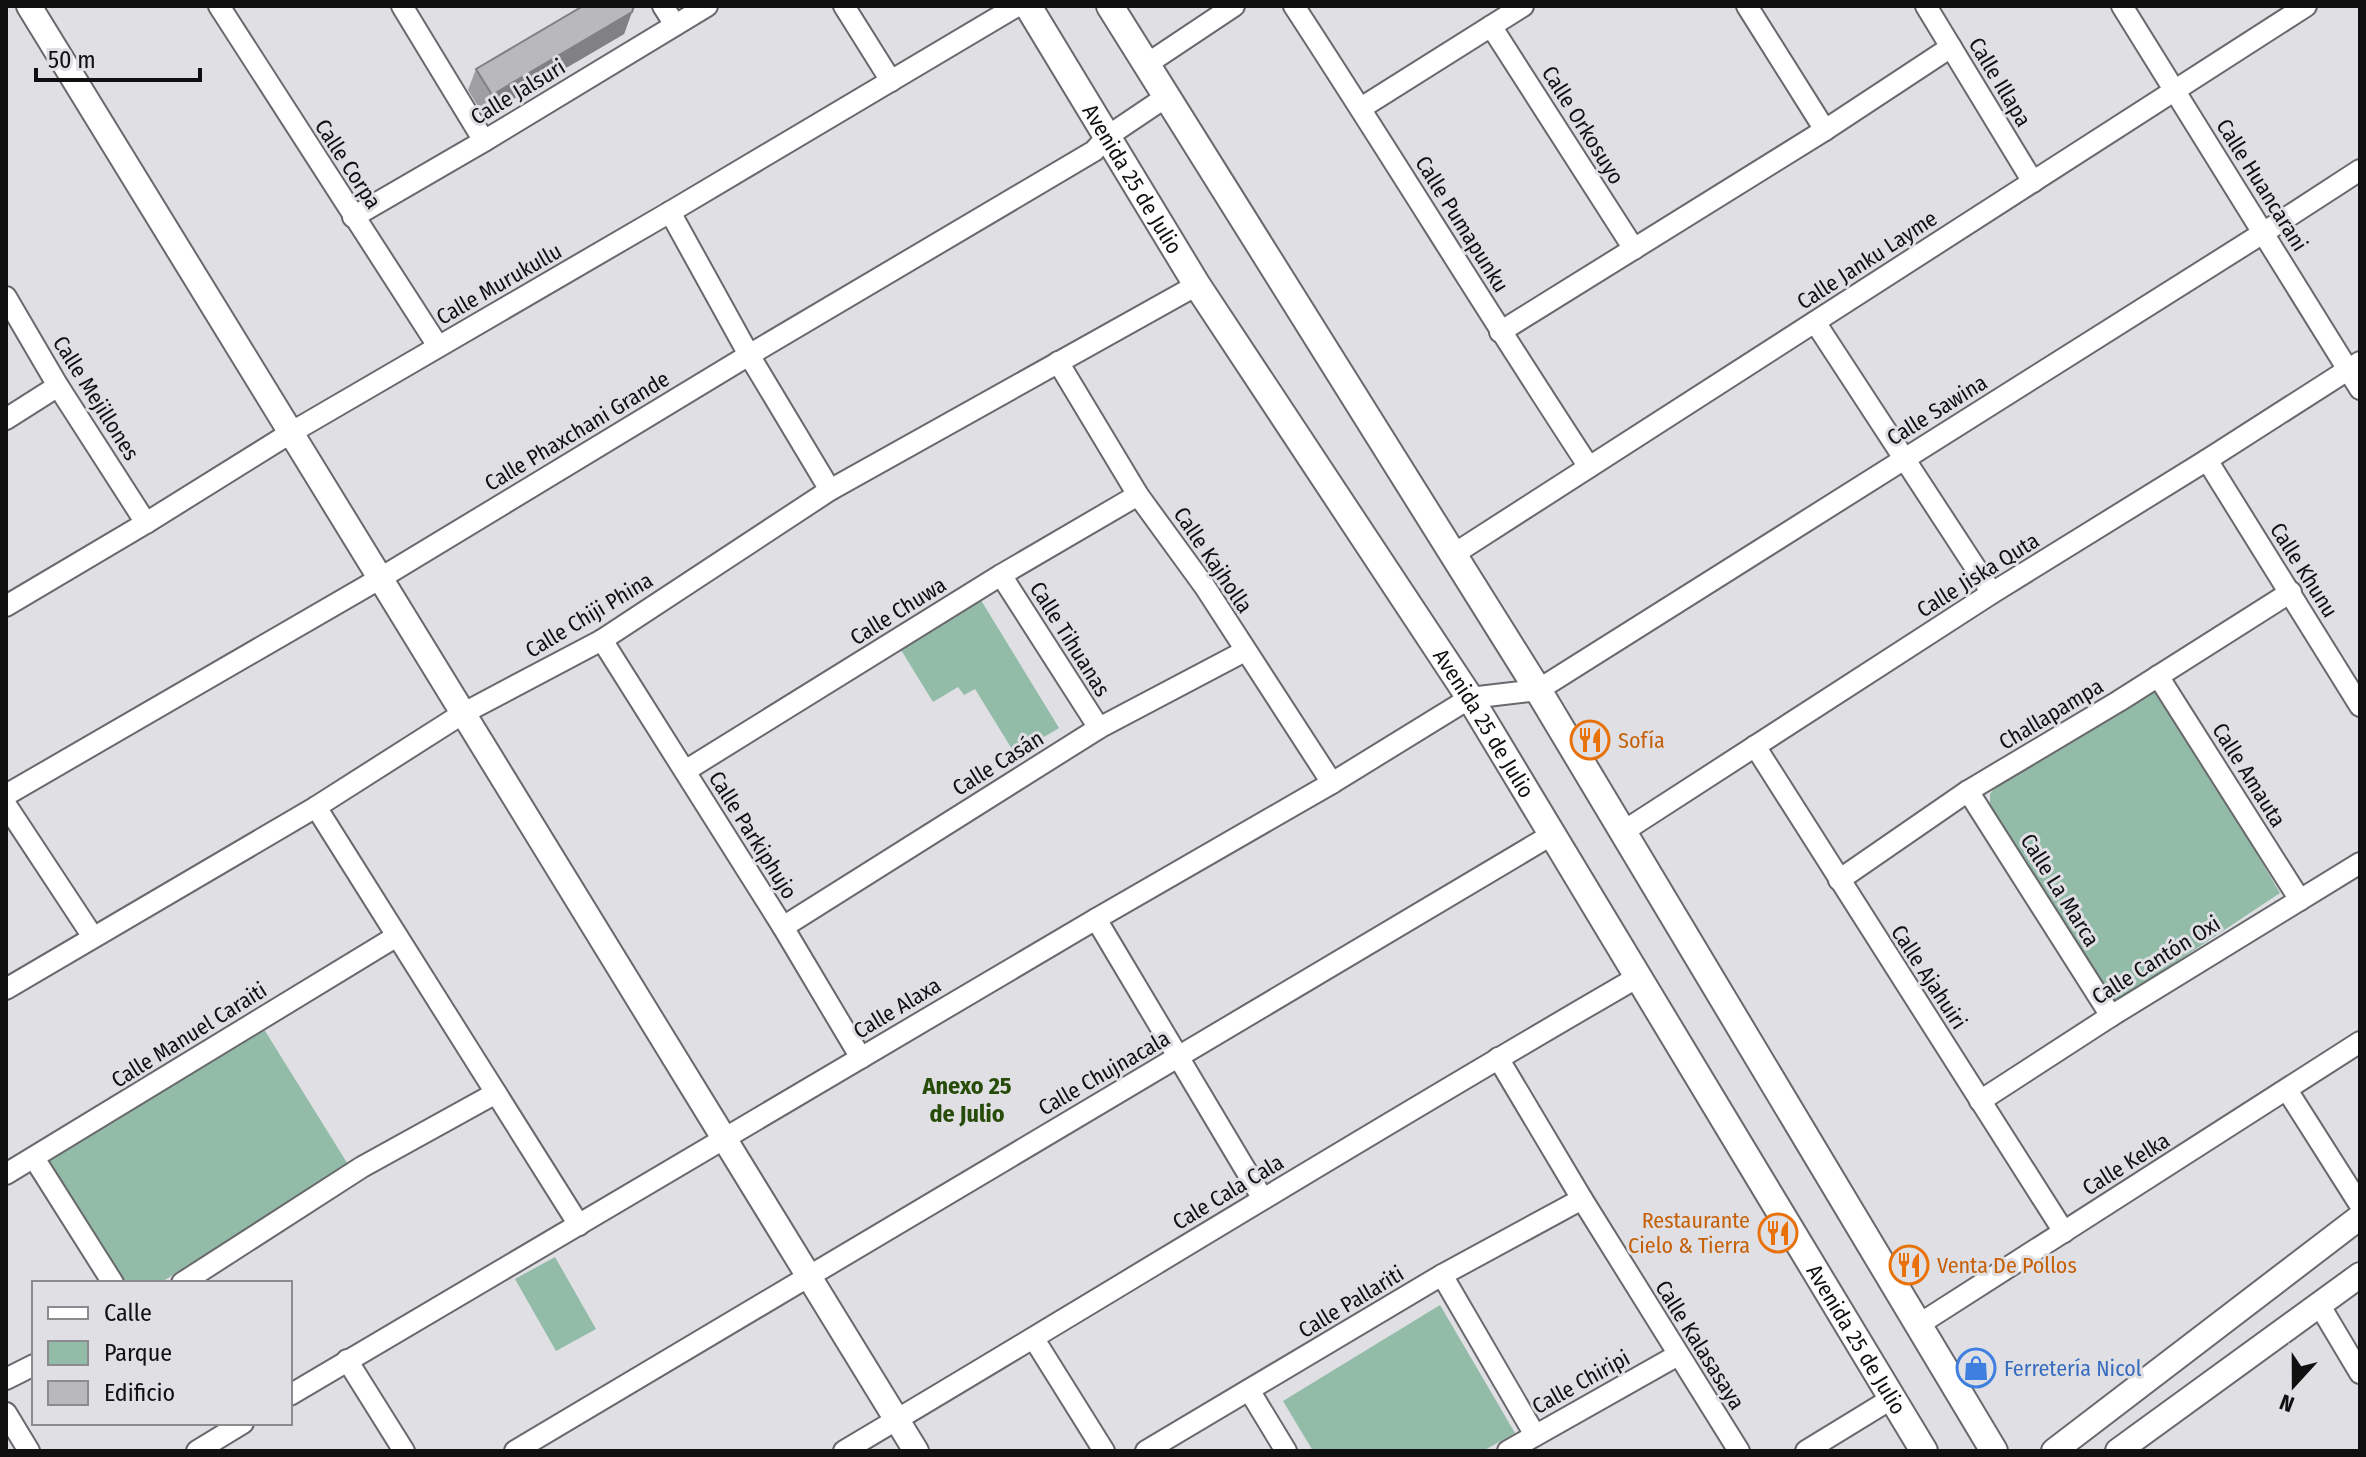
<svg xmlns="http://www.w3.org/2000/svg" width="2366" height="1457" font-family="'Fira Sans Condensed',sans-serif">
<style>
.green{fill:#92bca8}
.lines{fill:none;stroke-linecap:round;stroke-linejoin:round}
.minor-casing{stroke:#69696d;stroke-width:24}
.tertiary-casing{stroke:#69696d;stroke-width:28}
.secondary-casing{stroke:#69696d;stroke-width:30}
.minor{stroke:#fff;stroke-width:20}
.tertiary{stroke:#fff;stroke-width:24}
.secondary{stroke:#fff;stroke-width:26}
.wall{fill:#9e9ea3}
.shaded-wall{fill:#818184}
.building{fill:#b8b8bd;stroke:#818184;stroke-width:2}
.labels{text-anchor:middle;dominant-baseline:central;stroke-width:6;stroke-linejoin:round;paint-order:stroke}
.street-label{font-size:22px;fill:#101011;stroke:#dfdfe4}
.food-label{font-size:22px;fill:#c56008;stroke:#dfdfe4;text-anchor:start}
.shop-label{font-size:22px;fill:#366cbe;stroke:#dfdfe4;text-anchor:start}
.neighbourhood-label{font-size:24px;font-weight:bold;fill:#274b08;stroke:#dfdfe4}
</style>
<rect width="100%" height="100%" fill="#dfdfe4"/>
<!-- green -->
<g class="green">
<path d="M979 597 1059 728 1015 754 975 689 964 695 958 687 933 702 898 645Z"/>
<path d="M2151 689 2162 693 2280 893 2113 1004 1990 807V794L1994 789 2144 691Z"/>
<path d="M262 1026 349 1166 160 1283H122L45 1160Z"/>
<path d="M555 1257 596 1329 556 1351 515 1279Z"/>
<path d="M1440 1305 1515 1433 1483 1451H1313L1283 1401Z"/>
</g>
<g class="lines">
<defs>
<g id="minor">
<path d="M219 6 438 346"/>
<path d="M402 6 484 141"/>
<path d="M663 6 675 25"/>
<path d="M844 6 891 81"/>
<path d="M1294 6C1394 159 1489 315 1589 467"/>
<path d="M1747 6 1825 130"/>
<path d="M1926 6 2033 182"/>
<path d="M2122 6 2360 389"/>
<path d="M1491 26 1634 249"/>
<path d="M1147 64 1234 6"/>
<path d="M1361 108 1523 6"/>
<path d="M670 212 749 355 830 490"/>
<path d="M353 217 484 141 707 6"/>
<path d="M6 297 58 386 146 523"/>
<path d="M1815 322 1992 593"/>
<path d="M1500 332 1825 130 1951 47"/>
<path d="M1058 362 1138 495 1205 587 1332 783"/>
<path d="M6 419 58 386"/>
<path d="M2207 460 2360 706"/>
<path d="M1454 554 2306 6"/>
<path d="M1001 575 1099 728"/>
<path d="M6 606 146 523 292 432 670 212 1017 6"/>
<path d="M602 640 783 927 861 1058"/>
<path d="M2158 676 2300 900"/>
<path d="M1755 746 2064 1232"/>
<path d="M685 771 1001 575 1138 495"/>
<path d="M1968 791 2111 1016"/>
<path d="M6 795 379 579 749 355 1094 151 1108 136 1166 97"/>
<path d="M6 805 93 937"/>
<path d="M316 807 579 1225"/>
<path d="M1624 831 1992 593 2207 460 2360 362"/>
<path d="M1839 880 1968 791 2119 701 2291 592"/>
<path d="M1096 919 1263 1199"/>
<path d="M783 927 1099 728 1245 651"/>
<path d="M6 989 316 807 462 714 602 640 830 490 1197 285"/>
<path d="M1498 1058 1582 1199 1739 1451"/>
<path d="M2287 1090 2360 1205"/>
<path d="M1980 1101 2111 1016 2360 863"/>
<path d="M34 1158 113 1283"/>
<path d="M6 1174 397 936"/>
<path d="M1442 1275 1535 1435"/>
<path d="M182 1283 362 1167 496 1093"/>
<path d="M2320 1306 2360 1373"/>
<path d="M1918 1325 2360 1042"/>
<path d="M1034 1339 1104 1451"/>
<path d="M347 1360 404 1451"/>
<path d="M6 1379 34 1365"/>
<path d="M1249 1390 1286 1451"/>
<path d="M290 1395 1096 919 1332 783 1470 698 1538 690 2263 233 2360 170"/>
<path d="M6 1413 29 1451"/>
<path d="M197 1451 243 1423"/>
<path d="M515 1451 1553 834"/>
<path d="M844 1451C1109 1294 1371 1131 1638 977"/>
<path d="M1146 1451 1442 1275 1582 1199"/>
<path d="M1508 1451 1678 1355"/>
<path d="M1806 1451 1891 1399"/>
</g>
<g id="tertiary">
<path d="M29 6 916 1451"/>
<path d="M2054 1451 2360 1217"/>
<path d="M2118 1451 2360 1275"/>
</g>
<g id="secondary">
<path id="s1" d="M1028 6 1197 285 1470 698 1924 1451"/>
<path d="M1110 6 1538 690 1994 1451"/>
</g>
</defs>
<!-- minor casing -->
<use href="#minor" class="minor-casing"/>
<!-- tertiary casing -->
<use href="#tertiary" class="tertiary-casing"/>
<!-- secondary casing -->
<use href="#secondary" class="secondary-casing"/>
<!-- minor -->
<use href="#minor" class="minor"/>
<!-- tertiary -->
<use href="#tertiary" class="tertiary"/>
<!-- secondary -->
<use href="#secondary" class="secondary"/>
</g>
<!-- wall -->
<path class="wall" d="M580 6H634L624 34 484 116 468 90 476 69 581 7Z"/>
<!-- shaded-wall -->
<path class="shaded-wall" d="M632 12 624 34 484 116 492 95Z"/>
<!-- building -->
<path class="building" d="M583 6H634L632 12 492 95 476 69Z"/>
<!-- icons -->
<defs>
<symbol id="restaurant-ring" viewBox="-11 -11 22 22"><circle r="9.5" fill="#dfdfe4" stroke="#e8710a" stroke-width="1.5"/><path d="M-5-6h1v4h1v-4h1v4h1v-4h1v5L-1.5 .5V6h-2V.5L-5-1ZM5-6V6H3V1.5H1.5Q1.5-4 5-6Z" fill="#e8710a"/></symbol>
<symbol id="shop-ring" viewBox="-11 -11 22 22"><circle r="9.5" fill="#dfdfe4" stroke="#3f7fe0" stroke-width="1.5"/><path d="M-5-2.5h2.3a2.7 3.5 0 0 1 5.4 0H5L5.5 6h-11ZM-1.5-2.5h3a1.5 2.3 0 0 0-3 0Z" fill="#3f7fe0"/></symbol>
</defs>
<g fill-rule="evenodd">
<use href="#restaurant-ring" x="1568" y="718" width="44" height="44"/>
<use href="#restaurant-ring" x="1756" y="1211" width="44" height="44"/>
<use href="#restaurant-ring" x="1887" y="1243" width="44" height="44"/>
<use href="#shop-ring" x="1954" y="1346" width="44" height="44"/>
</g>
<g class="labels">
<!-- street labels -->
<g class="street-label">
<text transform="translate(2000 82) rotate(59)">Calle Illapa</text>
<text transform="translate(518 92) rotate(-31)">Calle Jalsuri</text>
<text transform="translate(1583 125) rotate(58)">Calle Orkosuyo</text>
<text transform="translate(348 164) rotate(57)">Calle Corpa</text>
<text stroke="none"><textPath href="#s1" startOffset="202">Avenida 25 de Julio</textPath></text>
<text transform="translate(2262 185) rotate(58)">Calle Huancarani</text>
<text transform="translate(1462 224) rotate(58)">Calle Pumapunku</text>
<text transform="translate(1867 260) rotate(-33)">Calle Janku Layme</text>
<text transform="translate(499 284) rotate(-30)">Calle Murukullu</text>
<text transform="translate(96 398) rotate(58)">Calle Mejillones</text>
<text transform="translate(1937 410) rotate(-32)">Calle Sawina</text>
<text transform="translate(577 431) rotate(-31)">Calle Phaxchani Grande</text>
<text transform="translate(1213 560) rotate(56)">Calle Kajholla</text>
<text transform="translate(2304 570) rotate(58)">Calle Khunu</text>
<text transform="translate(1978 575) rotate(-32)">Calle Jiska Quta</text>
<text transform="translate(898 611) rotate(-32)">Calle Chuwa</text>
<text transform="translate(589 615) rotate(-31)">Calle Chiji Phina</text>
<text transform="translate(1070 639) rotate(58)">Calle Tihuanas</text>
<text transform="translate(2051 714) rotate(-31)">Challapampa</text>
<text stroke="none"><textPath href="#s1" startOffset="850">Avenida 25 de Julio</textPath></text>
<text transform="translate(998 763) rotate(-32)">Calle Casán</text>
<text transform="translate(2249 775) rotate(58)">Calle Amauta</text>
<text transform="translate(753 835) rotate(58)">Calle Parkiphujo</text>
<text transform="translate(2060 890) rotate(58)">Calle La Marca</text>
<text transform="translate(2156 960) rotate(-32)">Calle Cantón Oxi</text>
<text transform="translate(1929 977) rotate(57)">Calle Ajahuiri</text>
<text transform="translate(897 1008) rotate(-31)">Calle Alaxa</text>
<text transform="translate(189 1035) rotate(-32)">Calle Manuel Caraiti</text>
<text transform="translate(1104 1073) rotate(-30)">Calle Chujnacala</text>
<text transform="translate(2126 1164) rotate(-32)">Calle Kelka</text>
<text transform="translate(1228 1192) rotate(-31)">Cale Cala Cala</text>
<text transform="translate(1351 1302) rotate(-31)">Calle Pallariti</text>
<text stroke="none"><textPath href="#s1" startOffset="1570">Avenida 25 de Julio</textPath></text>
<text transform="translate(1700 1345) rotate(58)">Calle Kalasasaya</text>
<text transform="translate(1581 1382) rotate(-29)">Calle Chiripi</text>
</g>
<!-- food labels -->
<g class="food-label">
<text x="1618" y="740">Sofía</text>
<text x="1750" y="1220" text-anchor="end">Restaurante<tspan x="1750" dy="25">Cielo &amp; Tierra</tspan></text>
<text x="1937" y="1265">Venta De Pollos</text>
</g>
<!-- shop labels -->
<g class="shop-label">
<text x="2004" y="1368">Ferretería Nicol</text>
</g>
<!-- neighbourhood labels -->
<g class="neighbourhood-label">
<text x="967" y="1086">Anexo 25<tspan x="967" dy="28">de Julio</tspan></text>
</g>
</g>
<!-- border -->
<rect width="2366" height="1457" fill="none" stroke="#101011" stroke-width="16"/>
<!-- legend -->
<rect x="32" y="1281" width="260" height="144" fill="#dfdfe4" stroke="#8c8c90" stroke-width="2"/>
<rect x="48" y="1307" width="40" height="12" fill="#ffffff" stroke="#8c8c90" stroke-width="2"/>
<text x="104" y="1321" font-size="24" fill="#101011">Calle</text>
<rect x="48" y="1341" width="40" height="24" fill="#92bca8" stroke="#8c8c90" stroke-width="2"/>
<text x="104" y="1361" font-size="24" fill="#101011">Parque</text>
<rect x="48" y="1381" width="40" height="24" fill="#b8b8bd" stroke="#8c8c90" stroke-width="2"/>
<text x="104" y="1401" font-size="24" fill="#101011">Edificio</text>
<!-- north arrow -->
<g transform="translate(2294 1385) rotate(201)" stroke="#dfdfe4" stroke-width="6" paint-order="stroke">
<path d="M0-6L14 30L0 20L-14 30Z" fill="#101011"/>
<text y="-12" font-size="22" font-weight="bold" text-anchor="middle" fill="#101011">N</text>
</g>
<!-- scale -->
<path d="M36 68v12h164v-12" fill="none" stroke="#101011" stroke-width="4"/>
<text x="48" y="68" font-size="24" fill="#101011" stroke="#dfdfe4" stroke-width="6" paint-order="stroke">50 m</text>
</svg>
